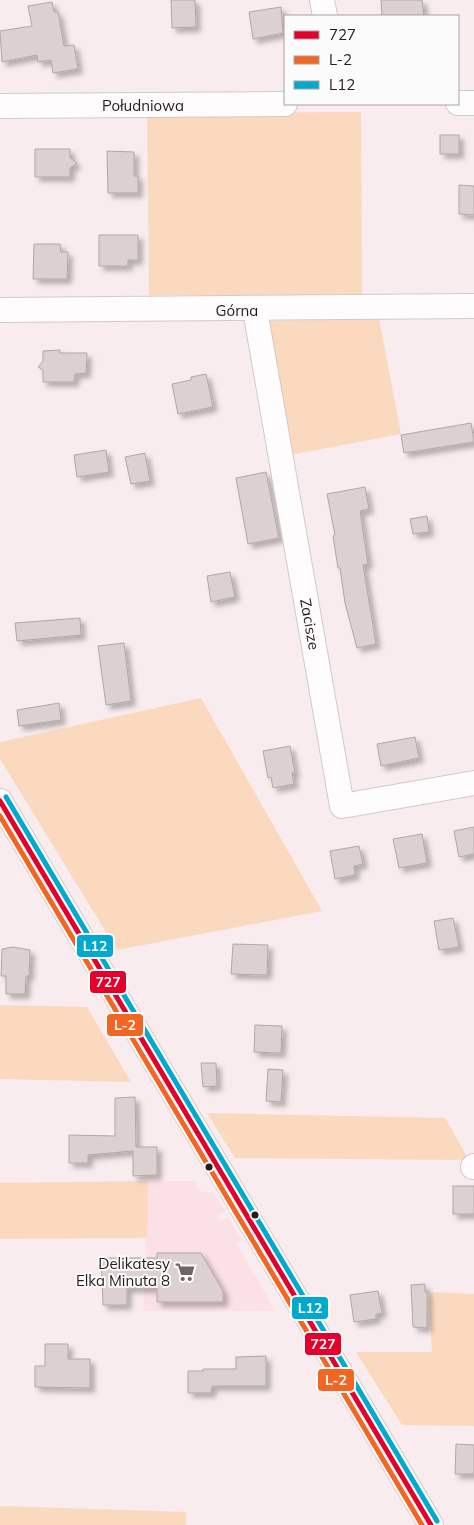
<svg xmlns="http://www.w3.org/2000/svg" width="474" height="1525" font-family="Mulish,sans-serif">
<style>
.built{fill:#fbe1e6}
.green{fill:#fbd9bf}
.building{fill:#dcd0d0;stroke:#b3a7a6;filter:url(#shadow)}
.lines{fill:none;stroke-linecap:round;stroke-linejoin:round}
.minor-casing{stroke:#d4c8ca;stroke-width:26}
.minor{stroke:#fefcfc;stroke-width:24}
.bus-1-casing{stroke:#fafbfa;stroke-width:9}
.bus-2-casing{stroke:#fafbfa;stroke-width:9}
.bus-3-casing{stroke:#fafbfa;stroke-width:9}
.bus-1{stroke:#e4002b;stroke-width:5}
.bus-2{stroke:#f26522;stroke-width:5}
.bus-3{stroke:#00a9ce;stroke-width:5}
.bus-dot{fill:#281a1e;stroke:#fafbfa;stroke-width:2}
.labels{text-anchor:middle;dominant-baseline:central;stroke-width:4;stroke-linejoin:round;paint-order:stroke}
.street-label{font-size:15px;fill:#281a1e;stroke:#fafbfa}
.poi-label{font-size:15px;fill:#281a1e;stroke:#fafbfa;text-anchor:end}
.line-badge{stroke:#fafbfa;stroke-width:2}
.badge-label{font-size:14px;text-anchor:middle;font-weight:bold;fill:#fff}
</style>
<defs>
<filter id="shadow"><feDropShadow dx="4.5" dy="4.5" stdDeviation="2.5" flood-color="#0004"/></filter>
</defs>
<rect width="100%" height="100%" fill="#f8ecee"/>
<!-- built -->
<path class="built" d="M148 1181H195L200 1191 213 1193 225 1211 217 1216 220 1221 228 1217 242 1240 237 1244 275 1311H143Z"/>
<!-- green -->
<g class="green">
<path d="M361 112 362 295H149L147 113Z"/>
<path d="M379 319 401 434 290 455 267 321Z"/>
<path d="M201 698 322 911 117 950 0 759V742Z"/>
<path d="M0 1005 87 1007 131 1082 0 1079Z"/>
<path d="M207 1113 445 1118 469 1160 235 1158Z"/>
<path d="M148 1181 147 1238 0 1239V1183Z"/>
<path d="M429 1292 474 1294V1426L402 1425 356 1352H432Z"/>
<path d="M0 1506 186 1512V1525H0Z"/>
</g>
<!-- building -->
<g class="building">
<path d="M171 0H195L196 27 172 28Z"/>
<path d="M381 0H422L424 16H382Z"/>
<path d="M52 2 54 12H58L64 46 74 45 78 69 53 73 51 60 38 62 37 55 2 62 0 31 32 26 28 6Z"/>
<path d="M281 7 283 33 253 39 249 12Z"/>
<rect x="440" y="135" width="19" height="19"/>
<path d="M35 149H70V158L77 163 70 168V177H35Z"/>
<path d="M107 151 134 152V176H138V193H108Z"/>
<path d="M459 185 474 186V215L459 214Z"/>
<path d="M99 235H138V260H128V266H99Z"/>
<path d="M34 244H60L61 252H68L67 279H33Z"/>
<path d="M60 350V353H87L86 373 75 374 74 382H43V370L38 367 43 361V351Z"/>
<path d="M206 374 213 407 178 414 172 384 191 380V377Z"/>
<path d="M471 423 474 442 404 453 401 435Z"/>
<path d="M106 450 109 472 77 477 74 455Z"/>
<path d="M145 453 150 481 131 484 125 457Z"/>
<path d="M266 472 279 538 248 544 236 478Z"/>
<path d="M365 487 369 509 360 511 368 564 363 565 376 644 357 648 345 603 340 568H338L333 536 335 535 327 494Z"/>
<path d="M427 516 429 532 413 534 410 519Z"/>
<path d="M230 572 235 597 211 602 207 576Z"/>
<path d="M80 618 81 635 17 641 15 623Z"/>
<path d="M124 643 131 701 106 705 98 646Z"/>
<path d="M59 703 61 720 19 726 17 710Z"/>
<path d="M415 737 419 758 381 766 377 744Z"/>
<path d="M290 746 295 773H292L294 784 273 788 271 777 268 778 263 751Z"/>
<path d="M474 827V854L459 857 454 831Z"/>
<path d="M422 834 427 863 399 868 393 839Z"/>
<path d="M359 846 363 864 354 866 355 875 335 879 330 851Z"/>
<path d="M453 918 459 947 439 950 434 921Z"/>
<path d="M233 944 268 945 267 975 231 974Z"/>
<path d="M13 947 30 950 29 976H26L25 994H6V976H1L2 949Z"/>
<path d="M255 1025 282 1026 281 1053 254 1052Z"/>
<path d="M201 1063H216L217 1086 203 1087Z"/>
<path d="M268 1069 283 1070 281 1102 266 1101Z"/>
<path d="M135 1097 136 1147H157V1175L133 1176V1151L88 1155V1163H69V1135L115 1136V1098Z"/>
<rect x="453" y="1186" width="21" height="28"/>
<path d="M157 1253H201L223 1291V1302H157V1288H127V1305H103L101 1258H157Z"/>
<path d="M425 1284V1292H427V1328L413 1327 411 1285Z"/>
<path d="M378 1291 382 1313 376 1314V1319L354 1322 350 1295Z"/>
<path d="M45 1344H68V1359H90V1388L35 1387V1366H45Z"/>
<path d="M266 1356V1386H212L211 1393H188V1371H203V1369H236V1357Z"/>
<path d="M456 1444 474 1445V1474H455Z"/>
</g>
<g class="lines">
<defs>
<g id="minor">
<path d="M322 0 325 16"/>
<path d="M458 103H474"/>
<path d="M0 106 285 104"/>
<path d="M0 310 474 306"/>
<path d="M255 310 342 806 474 783"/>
<path d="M0 801 431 1525"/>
<path d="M473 1167 474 1166"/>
</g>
</defs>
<!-- minor casing -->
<use href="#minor" class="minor-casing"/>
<!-- minor -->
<use href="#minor" class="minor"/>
<defs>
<path id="bus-1" d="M0 801 431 1525"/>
<path id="bus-2" d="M0 816 422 1525"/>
<path id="bus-3" d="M6 797 437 1521"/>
</defs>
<!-- bus-1 casing -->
<use href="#bus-1" class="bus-1-casing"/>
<!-- bus-2 casing -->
<use href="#bus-2" class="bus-2-casing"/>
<!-- bus-3 casing -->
<use href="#bus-3" class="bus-3-casing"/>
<!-- bus-1 -->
<use href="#bus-1" class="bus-1"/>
<!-- bus-2 -->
<use href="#bus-2" class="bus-2"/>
<!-- bus-3 -->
<use href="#bus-3" class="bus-3"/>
</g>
<!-- icons -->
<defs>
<symbol id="supermarket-bare" viewBox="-9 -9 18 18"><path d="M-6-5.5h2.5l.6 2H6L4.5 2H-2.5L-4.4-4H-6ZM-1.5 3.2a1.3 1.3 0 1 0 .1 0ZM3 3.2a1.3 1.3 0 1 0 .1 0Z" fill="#716467" stroke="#fafbfa" stroke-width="2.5" paint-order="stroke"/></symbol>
</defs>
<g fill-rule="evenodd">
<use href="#supermarket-bare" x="171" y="1258" width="28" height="28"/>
</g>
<!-- markers -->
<g class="bus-dot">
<circle cx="209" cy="1167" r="4.5"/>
<circle cx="255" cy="1215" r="4.5"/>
</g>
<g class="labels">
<!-- street labels -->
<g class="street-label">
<text x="143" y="105">Południowa</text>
<text x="237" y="310">Górna</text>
<text transform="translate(310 624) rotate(80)">Zacisze</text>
</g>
<!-- poi labels -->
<g class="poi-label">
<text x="170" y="1263">Delikatesy<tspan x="170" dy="17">Elka Minuta 8</tspan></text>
</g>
</g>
<g class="line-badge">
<rect x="76" y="934" width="38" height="24" rx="5" fill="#00a9ce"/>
<rect x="89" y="970" width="38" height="24" rx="5" fill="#e4002b"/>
<rect x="106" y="1013" width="38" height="24" rx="5" fill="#f26522"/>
<rect x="291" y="1296" width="38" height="24" rx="5" fill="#00a9ce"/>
<rect x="304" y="1332" width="38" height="24" rx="5" fill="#e4002b"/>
<rect x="317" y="1368" width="38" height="24" rx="5" fill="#f26522"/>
</g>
<g class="badge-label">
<text x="95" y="951">L12</text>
<text x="108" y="987">727</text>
<text x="125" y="1030">L-2</text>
<text x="310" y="1313">L12</text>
<text x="323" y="1349">727</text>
<text x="336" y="1385">L-2</text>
</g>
<!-- legend -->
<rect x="284" y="15" width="175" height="90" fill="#fafbfa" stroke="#a6a1a2"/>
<rect x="294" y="31" width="25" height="8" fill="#e4002b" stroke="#a6a1a2"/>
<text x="329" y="40" font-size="15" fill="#281a1e">727</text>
<rect x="294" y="56" width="25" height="8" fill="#f26522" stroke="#a6a1a2"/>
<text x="329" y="65" font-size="15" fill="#281a1e">L-2</text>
<rect x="294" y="81" width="25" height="8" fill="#00a9ce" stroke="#a6a1a2"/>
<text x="329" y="90" font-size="15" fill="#281a1e">L12</text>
</svg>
